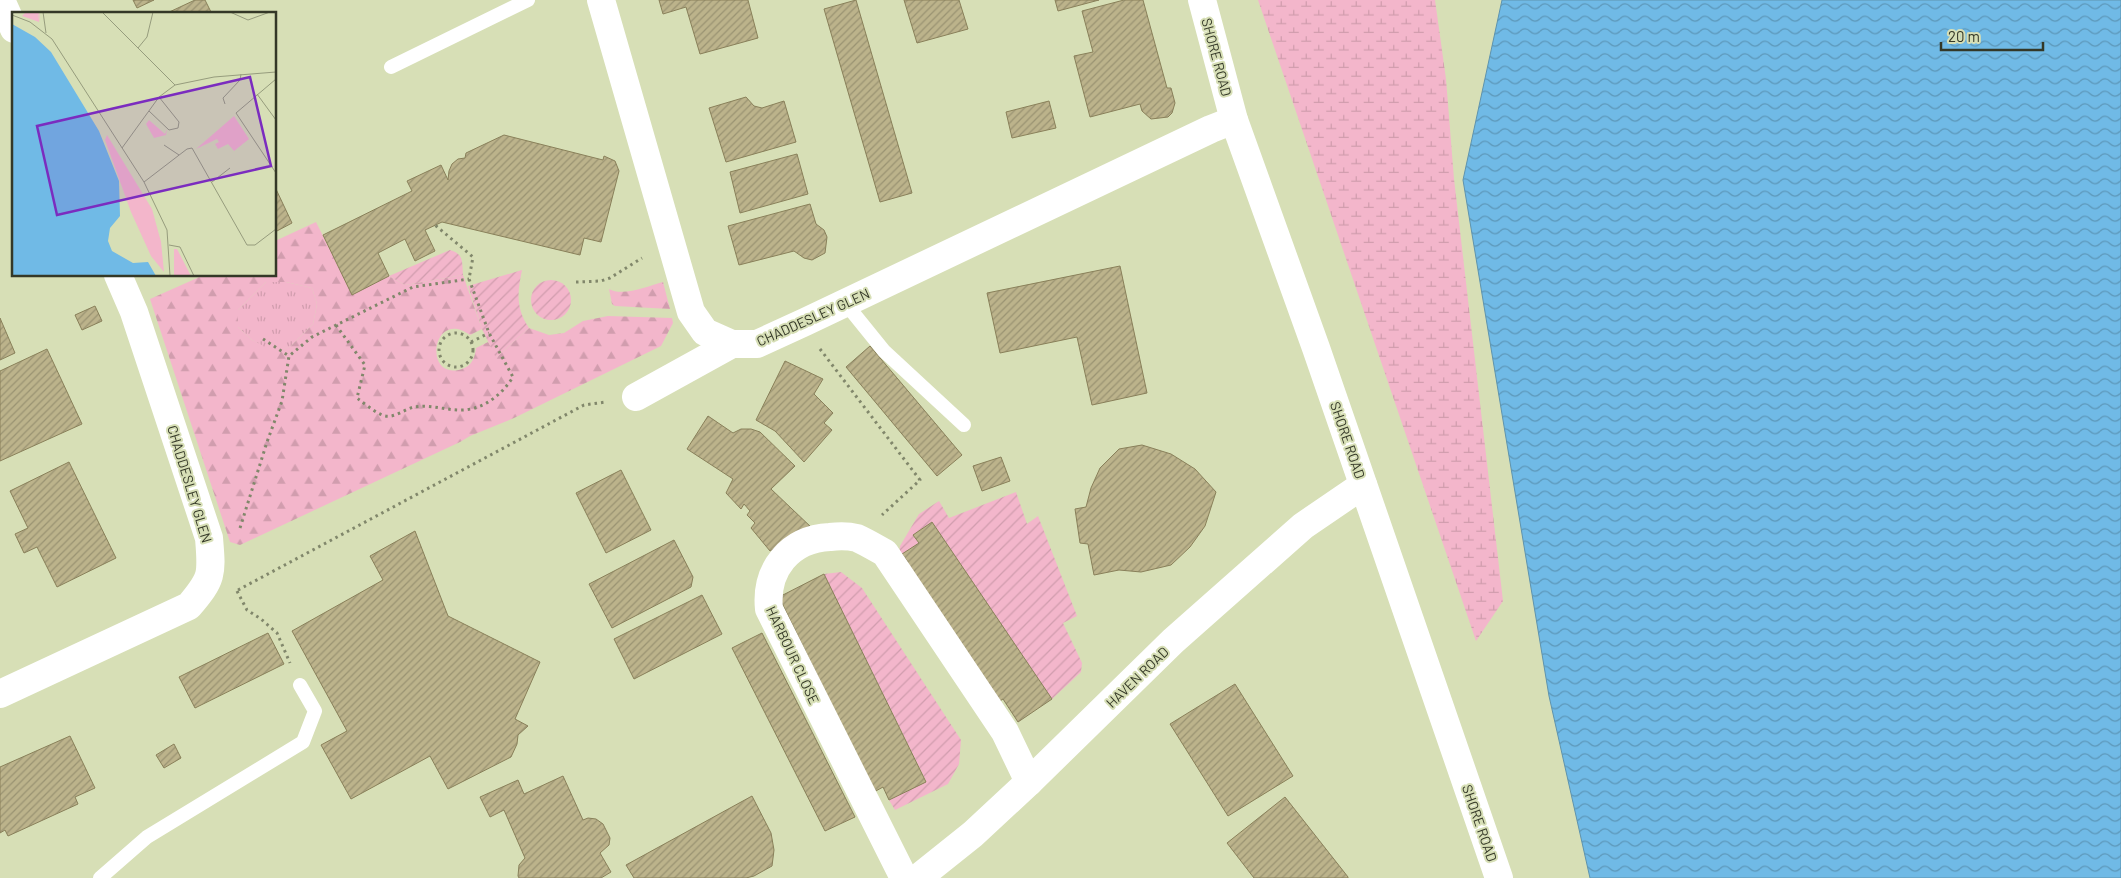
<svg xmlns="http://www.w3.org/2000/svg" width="2121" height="878" font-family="Barlow,sans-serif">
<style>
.grass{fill:url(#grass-tufts)}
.forest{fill:url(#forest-firs);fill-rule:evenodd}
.wetland{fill:url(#wetland-marsh)}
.garden{fill:url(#garden-furrows)}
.water{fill:url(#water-waves);stroke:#5e93ad}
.building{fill:url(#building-hatch);stroke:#89805a}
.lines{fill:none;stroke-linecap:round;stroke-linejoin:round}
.path{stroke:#81876b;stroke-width:3;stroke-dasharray:2.5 4;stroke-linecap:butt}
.service{stroke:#fff;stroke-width:14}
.minor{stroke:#fff;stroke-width:28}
.secondary{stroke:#fff;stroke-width:28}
.labels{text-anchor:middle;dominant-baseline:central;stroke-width:4;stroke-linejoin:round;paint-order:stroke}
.street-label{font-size:14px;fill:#343827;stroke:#d7dfb6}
.inset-road{fill:none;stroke:#969c7d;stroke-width:1}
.view{fill:#7b2cbf;fill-opacity:0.15;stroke:#7b2cbf;stroke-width:2.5}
.inset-edge{fill:none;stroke:#343827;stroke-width:2.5}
</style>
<defs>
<pattern id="grass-tufts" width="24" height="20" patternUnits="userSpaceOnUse" patternTransform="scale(1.25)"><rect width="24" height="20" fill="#f3b6cb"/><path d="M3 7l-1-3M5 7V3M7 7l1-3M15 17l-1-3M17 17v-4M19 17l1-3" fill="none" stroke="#d19dae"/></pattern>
<pattern id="forest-firs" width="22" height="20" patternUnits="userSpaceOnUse" patternTransform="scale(1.25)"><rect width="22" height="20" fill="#f3b6cb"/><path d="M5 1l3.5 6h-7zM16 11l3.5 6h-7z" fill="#d19dae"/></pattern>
<pattern id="wetland-marsh" width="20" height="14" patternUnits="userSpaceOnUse" patternTransform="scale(1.25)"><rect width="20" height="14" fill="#f3b6cb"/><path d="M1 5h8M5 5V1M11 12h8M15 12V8" fill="none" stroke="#d19dae"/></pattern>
<pattern id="garden-furrows" width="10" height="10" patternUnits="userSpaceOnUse" patternTransform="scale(1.25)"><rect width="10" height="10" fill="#f3b6cb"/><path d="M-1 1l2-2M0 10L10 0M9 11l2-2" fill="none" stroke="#d19dae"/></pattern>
<pattern id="water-waves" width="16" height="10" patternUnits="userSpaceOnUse" patternTransform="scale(1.25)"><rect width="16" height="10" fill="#70bae6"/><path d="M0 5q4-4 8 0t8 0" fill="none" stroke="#5d98ba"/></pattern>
<pattern id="building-hatch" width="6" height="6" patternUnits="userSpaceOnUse" patternTransform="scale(1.25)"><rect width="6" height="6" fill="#bcb38b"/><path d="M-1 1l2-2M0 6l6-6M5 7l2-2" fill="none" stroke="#9a9372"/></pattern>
</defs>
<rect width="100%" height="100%" fill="#d7dfb6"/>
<!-- grass -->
<path class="grass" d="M266 282H286L312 288 317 304 313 324 291 346 275 353 252 340 238 327V310Z"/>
<!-- forest -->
<g class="forest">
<path d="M316 222 352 294 389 276 405 285 463 275 482 329 470 335C432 307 422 382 462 369 472 366 475 357 476 348L488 342 497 357 529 328 549 335 564 333 583 321 608 316 672 318 673 323 661 346 514 418 470 436 460 442 240 545 230 542 150 299 204 275H275V241ZM266 282H286L312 288 317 304 313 324 291 346 275 352 252 340 238 327V310Z"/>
<path d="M663 282 670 309 615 306 612 304 609 289C623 297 648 286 663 282Z"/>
</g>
<!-- wetland -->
<path class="wetland" d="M1258 0H1435L1446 79 1454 179 1503 601 1476 641Z"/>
<!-- garden -->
<g class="garden">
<path d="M450 250C464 254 462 262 463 275L405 285 389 276Z"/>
<path d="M522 270C517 293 516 309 529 328L496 358 482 329 468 286Z"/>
<circle cx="551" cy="300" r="20"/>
<path d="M1016 492 1027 524 1038 516 1077 616 1063 623 1082 663 1081 672 1052 699 932 522 913 535 919 543 903 554 908 562 902 567 899 557 900 546 919 514 939 501 949 518Z"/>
<path d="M841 572 862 588 961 740 959 764 948 784 895 810 889 800 926 781 824 574Z"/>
</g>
<!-- water -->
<path class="water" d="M1502 0H2121V878H1590L1549 696 1463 180Z"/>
<!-- building -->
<g class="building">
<path d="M133 0H154L137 8Z"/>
<path d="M195 0H205L212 14H165Z"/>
<path d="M659 0H748L758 38 700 54 686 7 663 14Z"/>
<path d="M856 0 912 193 880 202 824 9Z"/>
<path d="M904 0H959L968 29 917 43Z"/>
<path d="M1055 0H1099L1058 11Z"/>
<path d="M1124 0H1143L1167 88H1171L1175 103 1172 113 1168 117 1151 119 1142 111 1140 104 1090 117 1074 56 1093 52 1082 11Z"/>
<path d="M746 97 754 106 762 108 784 101 796 142 726 162 709 108Z"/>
<path d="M1049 101 1056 128 1012 138 1006 112Z"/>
<path d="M504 135 603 160 604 156 615 161 619 171 601 242 584 238 580 255 442 222 425 230 435 251 415 261 405 239 378 253 389 276 352 295 323 235 412 191 407 181 441 165 448 180 449 171 452 164 458 159 465 158 466 153Z"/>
<path d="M797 154 808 194 740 213 730 172Z"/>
<path d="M275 187 292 223 275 232Z"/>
<path d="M810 204 816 224 824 230 827 237 825 253 812 260 804 258 794 251 739 265 728 226Z"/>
<path d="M1120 266 1147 393 1092 405 1077 337 1000 353 987 293Z"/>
<path d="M95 306 102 321 82 330 75 315Z"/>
<path d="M0 318 15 353 0 360Z"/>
<path d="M870 346 962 455 937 476 846 367Z"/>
<path d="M47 349 82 424 0 461V371Z"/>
<path d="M785 361 823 379 814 394 833 413 824 423 832 430 804 462 775 431 756 420Z"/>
<path d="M708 416 733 433 741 429H751L760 432 795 466 771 489 812 528 770 551 751 528 755 523 747 515 750 511 744 504 741 509 726 493 733 479 687 449Z"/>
<path d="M1142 445 1171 454 1195 469 1216 492 1205 526 1190 547 1171 565 1141 572 1119 570 1094 575 1088 544 1080 543 1075 509 1086 507 1091 488 1100 468 1119 449Z"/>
<path d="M1001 457 1010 481 982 491 973 466Z"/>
<path d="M69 462 116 558 57 587 37 547 24 553 15 534 28 528 10 491Z"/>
<path d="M621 470 651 530 606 553 576 493Z"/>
<path d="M932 522 1052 699 1018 722 1003 699 995 704 902 567 908 562 902 554 919 543 913 535Z"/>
<path d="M415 531 448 616 540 662 515 719 528 726 518 735 517 744 511 757 448 789 430 756 351 799 321 745 347 731 292 631 383 580 370 556Z"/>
<path d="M674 540 693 577 691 587 612 628 589 584Z"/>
<path d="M824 574 926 782 889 800 883 787 874 792 779 597Z"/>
<path d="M702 595 722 634 634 679 614 639Z"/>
<path d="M268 633 284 664 195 708 179 677Z"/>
<path d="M762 633 855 817 825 831 732 648Z"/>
<path d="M1235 684 1293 776 1228 816 1170 724Z"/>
<path d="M70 736 95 788 75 797 78 804 8 836 5 830 0 833V767Z"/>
<path d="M174 744 181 758 164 768 156 755Z"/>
<path d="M563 776 583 820 588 818 596 819 603 824 610 838 609 845 600 853 611 872 601 878H519L518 876 519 865 525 858 504 810 490 817 480 797 518 780 524 794Z"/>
<path d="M752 796 771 833 774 850 772 866 754 876 746 878H634L626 865Z"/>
<path d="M1285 797 1348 877V878H1254L1227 843Z"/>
</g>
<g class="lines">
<!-- path -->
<g class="path">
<path d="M576 282 601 281 610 278 642 258"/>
<path d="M336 325 365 365 357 398C364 403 373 411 382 415 393 420 404 409 414 407 432 404 447 411 464 410 486 408 502 394 513 377L489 333 469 279 473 257 435 225"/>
<circle cx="456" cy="350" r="17"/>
<path d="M263 339 289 356"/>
<path d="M471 342 489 333"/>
<path d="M820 349 920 480 882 515"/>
<path d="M240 528 267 442 282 401 289 356 312 337 413 287 469 279"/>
<path d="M238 590 584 405 606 402"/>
<path d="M237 591 247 610 261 619 277 633 290 663"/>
</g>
<!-- service -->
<g class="service">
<path d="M391 67 528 0"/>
<path d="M846 304 884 351 964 425"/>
<path d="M100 878 147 837 303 742 315 711 300 685"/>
</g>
<!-- minor -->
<g class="minor">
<path d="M1 0 14 29"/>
<path d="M601 0 691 312 705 332 732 344H757L805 322 1211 129 1234 120"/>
<path d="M636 397 732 344"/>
<path d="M0 694 189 606C213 578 212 574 209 538L134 312 118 275"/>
<path d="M904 878 769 609C765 570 789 539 830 537 838 536 849 536 857 538 866 542 876 548 885 553L1005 732 1029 782"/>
</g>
<!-- secondary -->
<g class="secondary">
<path d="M1202 0 1234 120 1316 348 1499 878"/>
<path d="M918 878 973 834 1029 782 1173 641 1303 526 1363 485"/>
</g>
</g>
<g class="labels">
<!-- street labels -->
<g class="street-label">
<text transform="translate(1217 57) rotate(75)">SHORE ROAD</text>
<text transform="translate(813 317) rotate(-24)">CHADDESLEY GLEN</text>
<text transform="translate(1348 440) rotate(71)">SHORE ROAD</text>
<text transform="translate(190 484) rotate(73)">CHADDESLEY GLEN</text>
<text transform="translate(793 655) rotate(65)">HARBOUR CLOSE</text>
<text transform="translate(1137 677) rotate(-44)">HAVEN ROAD</text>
<text transform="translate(1480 823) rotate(71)">SHORE ROAD</text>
</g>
</g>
<!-- overview -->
<g transform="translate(12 12)">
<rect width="264" height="264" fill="#d7dfb6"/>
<path d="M14 0H27L26 8 28 0 27 10 10 4Z" fill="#f3b6cb"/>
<path d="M222 104 237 127 222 139 216 132 206 137 203 132 207 130 205 127 184 137Z" fill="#f3b6cb"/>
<path d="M95 123 140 197 149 230 152 260 139 244 119 200 93 128Z" fill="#f3b6cb"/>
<path d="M162 237H165L179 264H162Z" fill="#f3b6cb"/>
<path d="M137 108 153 122 155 117 154 123 142 126 134 112Z" fill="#f3b6cb"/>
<path d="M0 12 23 25 39 40 87 119 107 169 108 204 98 216 96 229 100 239 121 251 136 250 144 264H0Z" fill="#70bae6"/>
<path class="inset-road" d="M31 0 34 21M90 0 163 73M218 0 236 8 258 0M0 3 18 10 40 27 132 170 155 218 158 264M126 36 135 25 141 0M264 67 224 101 264 161M245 82 264 108M213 92 211 86 228 68 229 62M137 99 157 118 166 116 167 110 147 85M152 133 167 143M110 136 147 85 163 73 202 65 264 60M132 170 175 137 180 136 235 233H243L264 217M200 170 218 156M157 233 168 235 182 264"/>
<path class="view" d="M238 65 259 154 45 203 25 114Z"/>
<rect width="264" height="264" class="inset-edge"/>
</g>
<!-- scale -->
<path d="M1941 42v8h102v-8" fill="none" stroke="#343827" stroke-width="2.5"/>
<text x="1948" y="42" font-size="15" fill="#343827" stroke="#d7dfb6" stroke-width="4" paint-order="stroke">20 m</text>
</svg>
